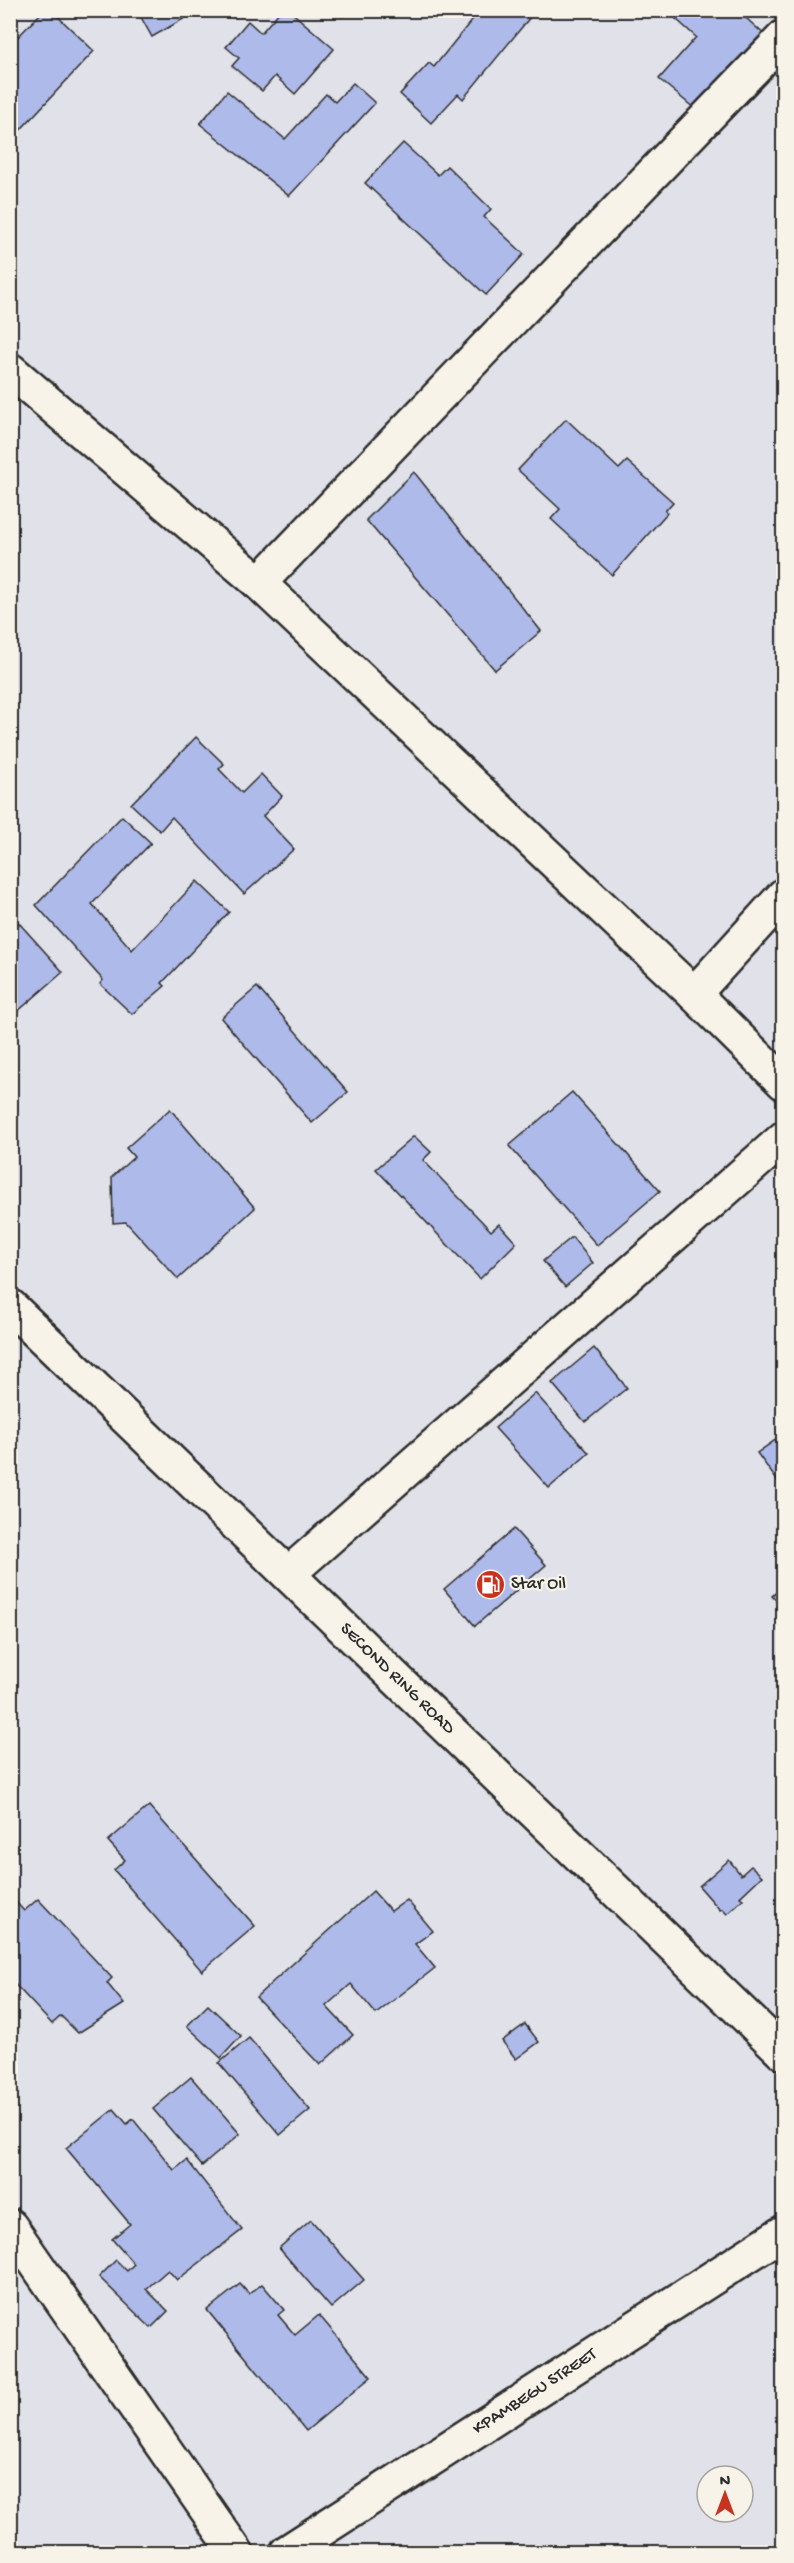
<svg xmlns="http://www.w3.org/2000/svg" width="794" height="2563" font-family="'Gochi Hand',sans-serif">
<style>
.building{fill:#aebaea;stroke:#2b2b2b;stroke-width:1.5}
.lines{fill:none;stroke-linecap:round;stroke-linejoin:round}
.minor-casing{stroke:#2b2b2b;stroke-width:38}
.tertiary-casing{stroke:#2b2b2b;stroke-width:38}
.minor{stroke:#f7f3e8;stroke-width:33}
.tertiary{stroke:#f7f3e8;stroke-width:33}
.labels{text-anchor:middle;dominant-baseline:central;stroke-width:4.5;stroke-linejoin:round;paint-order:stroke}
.poi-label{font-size:18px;fill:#2b2b2b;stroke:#f7f3e8;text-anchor:start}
.street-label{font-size:18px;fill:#2b2b2b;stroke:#f7f3e8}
</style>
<rect width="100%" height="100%" fill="#e1e2e9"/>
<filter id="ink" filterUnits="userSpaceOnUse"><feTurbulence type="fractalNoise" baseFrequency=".0167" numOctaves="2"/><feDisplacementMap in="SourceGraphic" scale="12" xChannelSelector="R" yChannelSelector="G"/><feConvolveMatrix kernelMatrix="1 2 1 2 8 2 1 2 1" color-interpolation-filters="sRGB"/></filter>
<g filter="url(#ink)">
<!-- building -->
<g class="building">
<path d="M44 10H51L94 51 10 141V45Z"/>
<path d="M137 10H199L152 37Z"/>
<path d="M281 10H289L334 49 295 94 275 76 262 91 232 66 239 58 226 47 248 21 261 33Z"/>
<path d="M480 10H536L463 99 458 94 431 123 400 94 429 63 434 67Z"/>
<path d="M666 10H737L767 37 701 114 659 79 696 37Z"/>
<path d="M353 83 375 103 289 196 200 124 227 91 285 139 326 94 335 102Z"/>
<path d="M403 143 438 175 447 166 491 209 484 217 524 254 486 295 365 183Z"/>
<path d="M566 419 619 469 627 461 673 502 665 511 667 513 612 575 551 519 560 509 518 470Z"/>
<path d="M414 472 541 631 495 670 366 520Z"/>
<path d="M196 737 224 764 219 769 242 793 261 774 282 796 263 816 294 849 244 894 172 817 160 831 131 804Z"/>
<path d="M122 816 151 843 92 904 132 950 197 881 229 912 162 983 165 986 132 1014 100 984 103 980 36 905Z"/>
<path d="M10 913 63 972 10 1018Z"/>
<path d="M257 987 348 1092 312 1123 221 1018Z"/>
<path d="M572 1092 660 1191 597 1245 509 1146Z"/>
<path d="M170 1109 255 1208 178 1279 126 1222 113 1223 112 1177 134 1157 126 1148Z"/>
<path d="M414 1136 431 1152 423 1160 491 1231 499 1224 516 1243 480 1279 376 1169Z"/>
<path d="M572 1237 593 1263 565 1287 543 1261Z"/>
<path d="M594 1348 627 1388 585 1422 552 1383Z"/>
<path d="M535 1393 589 1453 549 1488 495 1428Z"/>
<path d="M784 1434V1490L757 1453Z"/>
<path d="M514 1529 546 1565 475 1626 444 1589Z"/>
<path d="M784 1585V1608L772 1596Z"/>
<path d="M149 1806 255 1926 202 1971 114 1870 125 1860 108 1841Z"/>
<path d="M729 1860 741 1875 751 1866 762 1876 740 1897 743 1899 727 1914 722 1909 720 1910 699 1886Z"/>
<path d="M373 1891 391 1911 407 1900 433 1931 415 1944 435 1968 376 2014 351 1984 326 2006 353 2035 320 2065 256 1997Z"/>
<path d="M38 1899 112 1978 107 1983 124 2004 78 2033 61 2016 52 2024 10 1979V1905L15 1901 24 1911Z"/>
<path d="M208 2005 241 2036 221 2058 187 2026Z"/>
<path d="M525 2024 539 2042 516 2059 502 2041Z"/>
<path d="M249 2038 310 2110 280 2135 219 2063Z"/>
<path d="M191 2077 240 2134 202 2166 153 2109Z"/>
<path d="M114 2109 127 2124 133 2119 174 2170 187 2160 242 2230 177 2280 168 2270 146 2289 168 2311 151 2328 99 2277 116 2260 127 2271 134 2264 112 2239 130 2224 66 2148Z"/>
<path d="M311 2220 364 2280 331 2308 279 2248Z"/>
<path d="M240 2284 249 2294 262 2284 284 2310 278 2315 295 2335 319 2315 371 2377 306 2431 207 2310Z"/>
</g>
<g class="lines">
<defs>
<g id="minor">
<path d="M10 370 259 583 694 994 784 1083"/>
<path d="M259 583 784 37"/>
<path d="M694 994 784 895"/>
<path d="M288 1574 784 1138"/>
<path d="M10 2226 236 2552"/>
<path d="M287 2552 784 2232"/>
</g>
<path id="tertiary" d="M10 1306 784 2053"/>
</defs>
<!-- minor casing -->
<use href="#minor" class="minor-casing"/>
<!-- tertiary casing -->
<use href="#tertiary" class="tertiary-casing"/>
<!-- minor -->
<use href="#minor" class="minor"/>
<!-- tertiary -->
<use href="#tertiary" class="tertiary"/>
</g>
</g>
<!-- icons -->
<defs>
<symbol id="fuel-disc" viewBox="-11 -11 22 22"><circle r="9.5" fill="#c8321e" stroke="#f7f3e8"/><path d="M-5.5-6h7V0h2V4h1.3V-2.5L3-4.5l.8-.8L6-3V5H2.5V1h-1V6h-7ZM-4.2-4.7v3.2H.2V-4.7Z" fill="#fff"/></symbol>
</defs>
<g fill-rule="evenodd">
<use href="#fuel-disc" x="474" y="1568" width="33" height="33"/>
</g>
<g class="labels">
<!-- poi labels -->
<g class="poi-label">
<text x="511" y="1584">Star Oil</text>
</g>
<!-- street labels -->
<g class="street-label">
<text transform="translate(397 1679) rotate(44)">SECOND RING ROAD</text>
<text transform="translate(535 2392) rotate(-33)">KPAMBEGU STREET</text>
</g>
</g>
<!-- margin -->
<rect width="794" height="2563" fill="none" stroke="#f7f3e8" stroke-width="36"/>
<rect x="18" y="18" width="758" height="2527" fill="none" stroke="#2b2b2b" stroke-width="2" filter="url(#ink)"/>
<!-- north arrow -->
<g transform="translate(725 2494)"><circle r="28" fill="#f7f3e8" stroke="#a5a39c" stroke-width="1.5"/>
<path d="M0-4.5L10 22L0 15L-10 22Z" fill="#c8321e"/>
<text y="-9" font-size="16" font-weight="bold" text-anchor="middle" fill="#2b2b2b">N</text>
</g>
</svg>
